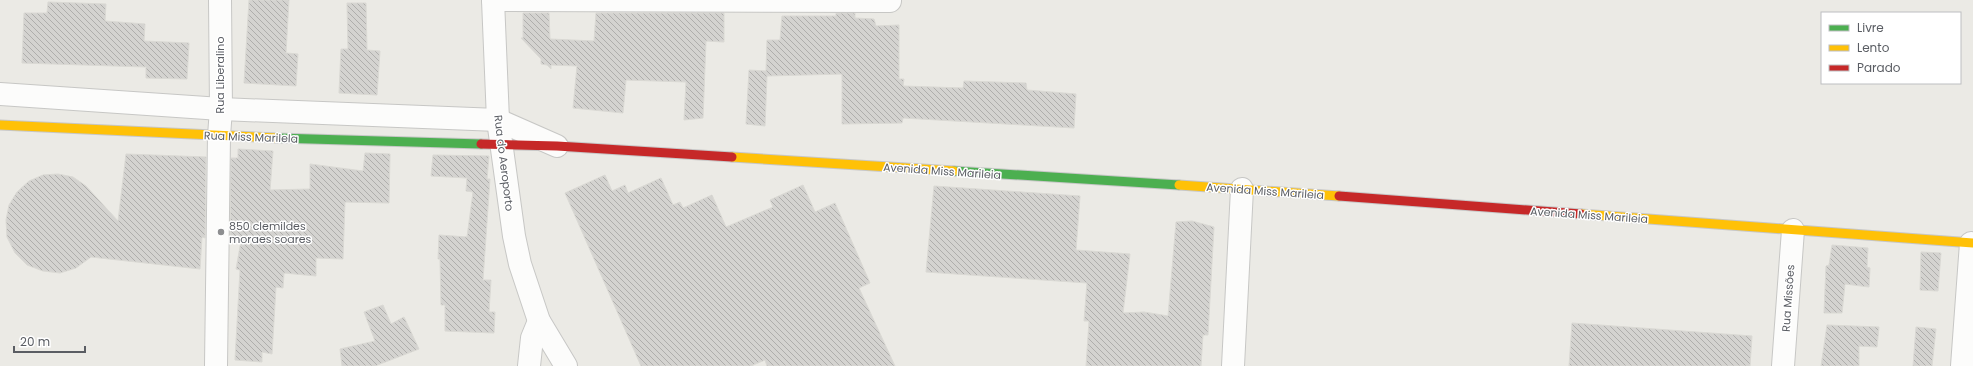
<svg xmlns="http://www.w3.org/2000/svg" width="1973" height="366" font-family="Poppins,sans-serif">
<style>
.building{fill:url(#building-back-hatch);stroke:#dad9d4}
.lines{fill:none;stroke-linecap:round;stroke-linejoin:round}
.street-casing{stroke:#c7c7c5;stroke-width:24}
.fast-casing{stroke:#c7c7c7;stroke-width:11}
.slow-casing{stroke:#c7c7c7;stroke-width:11}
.jam-casing{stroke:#c7c7c7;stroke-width:11}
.street{stroke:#fcfcfb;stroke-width:22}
.fast{stroke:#4caf50;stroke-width:9}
.slow{stroke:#ffc107;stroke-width:9}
.jam{stroke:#c62828;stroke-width:9}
.poi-dot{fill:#8d8e90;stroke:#fff;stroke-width:1.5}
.labels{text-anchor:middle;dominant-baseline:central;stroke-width:3;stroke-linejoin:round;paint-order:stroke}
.street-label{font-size:11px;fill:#5a5d63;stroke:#fff}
.poi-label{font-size:11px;fill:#5a5d63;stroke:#fff;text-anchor:start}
</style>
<defs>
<pattern id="building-back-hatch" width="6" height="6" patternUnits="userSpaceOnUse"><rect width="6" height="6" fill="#d4d3d0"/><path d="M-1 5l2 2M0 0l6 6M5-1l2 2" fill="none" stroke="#afaeac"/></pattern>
</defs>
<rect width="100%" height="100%" fill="#ebeae5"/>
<!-- building -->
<g class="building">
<path d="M249 0H289L286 53 298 54 296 86 244 83Z"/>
<path d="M48 2 106 4 105 21 145 24 144 41 189 43 187 79 146 78V67L22 63 24 13H47Z"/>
<path d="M347 3H366L367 50 380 51 377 95 339 93 341 49H348Z"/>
<path d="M523 13H549L550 39 594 41 596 13H724V42L706 41 703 118 684 120 686 82 626 80 623 113 573 108 577 66 551 65V69L547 65 541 64V59L521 38H523Z"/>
<path d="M836 13H855V18L874 19 876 26 899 25V79H904L903 86 963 88 964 81 1026 83 1027 90 1076 94 1074 128 903 118 902 123 842 124V74L767 76 765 126 746 124 749 70 766 71 767 40H780L782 16H836Z"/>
<path d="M238 149 273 151 270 190 310 189V164L363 171 365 153 390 154 389 203 345 202 343 259 316 258V276L284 273 283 288 276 287 272 354 262 352V362L235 360 240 270 236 269 241 241 230 240 231 158H238Z"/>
<path d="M126 154 206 157 205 238 202 237 200 269 91 257 76 268 60 273 43 271 27 265 15 253 7 237 6 220 9 205 17 192 29 181 43 175 58 174 73 177 86 186 118 221Z"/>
<path d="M433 155 489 156 487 179H490L483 280H491L489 312H495L494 333 445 331V305H441L440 259H438L439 235 467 237 473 192 466 191 467 178 431 176Z"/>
<path d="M605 175 612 191 625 185 628 193 661 178 673 205 680 202 683 208 712 195 726 227 773 207 770 200 803 185 815 212 835 203 870 283 859 288 895 366H767L765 360 751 366H641L565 193Z"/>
<path d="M934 186 1080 196 1076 250 1130 254 1123 313 1144 312 1168 316 1176 222 1192 221 1214 227 1208 335H1203L1201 366H1086L1089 321H1084L1087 283 926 272Z"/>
<path d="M1832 245 1868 248 1867 267 1870 268 1869 287 1845 284 1842 313H1824L1826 266 1829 265Z"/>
<path d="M1921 252 1941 253 1938 291 1920 290Z"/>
<path d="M383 305 391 324 404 317 419 349 375 366H342L340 349 375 341 364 312Z"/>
<path d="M1572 323 1752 336 1750 366H1569Z"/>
<path d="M1827 325 1879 327 1877 347 1859 346V366H1821Z"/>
<path d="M1916 327 1936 329 1932 366H1913Z"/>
</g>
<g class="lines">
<defs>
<g id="street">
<path d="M493 0 890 1"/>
<path d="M493 0 498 120 514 236 520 264 539 321 566 366"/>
<path d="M0 94 221 109 498 120 557 146"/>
<path d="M216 366 219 136 221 109 220 0"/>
<path d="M529 366 532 338 539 321"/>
<path d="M1233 366 1242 189"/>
<path d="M1783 366 1793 230"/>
<path d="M1962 366 1971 243"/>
</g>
<g id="fast">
<path d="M277 138 481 144"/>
<path d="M954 171 1179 185"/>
</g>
<g id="slow">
<path d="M0 125 277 138"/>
<path d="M732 157 954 171"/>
<path d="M1179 185 1339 196"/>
<path d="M1581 214 1973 243"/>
</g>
<g id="jam">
<path d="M481 144 557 146 732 157"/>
<path d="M1339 196 1581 214"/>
</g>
</defs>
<!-- street casing -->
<use href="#street" class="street-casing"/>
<!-- fast casing -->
<use href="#fast" class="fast-casing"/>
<!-- slow casing -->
<use href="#slow" class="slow-casing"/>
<!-- jam casing -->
<use href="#jam" class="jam-casing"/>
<!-- street -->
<use href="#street" class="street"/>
<!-- fast -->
<use href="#fast" class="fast"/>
<!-- slow -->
<use href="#slow" class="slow"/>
<!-- jam -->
<use href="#jam" class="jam"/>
</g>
<!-- markers -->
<circle class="poi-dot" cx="221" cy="232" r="4"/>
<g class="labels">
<!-- street labels -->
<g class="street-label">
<text transform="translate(220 75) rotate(-90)">Rua Liberalino</text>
<text transform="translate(251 137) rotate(2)">Rua Miss Marilela</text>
<text transform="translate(504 163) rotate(83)">Rua do Aeroporto</text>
<text transform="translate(942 171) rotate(4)">Avenida Miss Marileia</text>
<text transform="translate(1265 191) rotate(4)">Avenida Miss Marileia</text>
<text transform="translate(1589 215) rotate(4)">Avenida Miss Marileia</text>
<text transform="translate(1788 298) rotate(-86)">Rua Missões</text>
</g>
<!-- poi labels -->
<g class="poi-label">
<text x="229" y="226">850 clemildes<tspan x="229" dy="13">moraes soares</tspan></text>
</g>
</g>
<!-- legend -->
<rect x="1821" y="12" width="140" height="72" fill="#ffffff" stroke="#bdbec1"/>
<rect x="1829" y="25" width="20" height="6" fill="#4caf50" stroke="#bdbec1"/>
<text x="1857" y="32" font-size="12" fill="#5a5d63">Livre</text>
<rect x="1829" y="45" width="20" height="6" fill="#ffc107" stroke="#bdbec1"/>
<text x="1857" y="52" font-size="12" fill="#5a5d63">Lento</text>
<rect x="1829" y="65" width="20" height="6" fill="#c62828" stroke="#bdbec1"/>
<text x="1857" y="72" font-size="12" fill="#5a5d63">Parado</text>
<!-- scale -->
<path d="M14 346v6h71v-6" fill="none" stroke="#5a5d63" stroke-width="2"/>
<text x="20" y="346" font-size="12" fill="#5a5d63" stroke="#ffffff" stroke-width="3" paint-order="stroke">20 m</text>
</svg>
